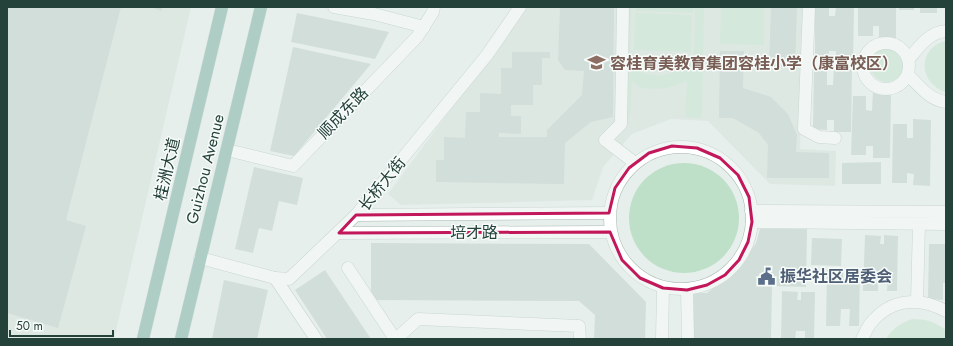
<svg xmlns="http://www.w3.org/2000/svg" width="953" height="346" font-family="Jost,'Noto Sans SC',sans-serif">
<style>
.built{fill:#d4dfda}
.green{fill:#bfe0c8}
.building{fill:#bbcac4}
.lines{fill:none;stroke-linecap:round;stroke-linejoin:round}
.minor-casing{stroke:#a8b8b2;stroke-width:13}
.major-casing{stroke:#c2cac8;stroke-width:13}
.minor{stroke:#fff;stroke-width:12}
.major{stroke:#6aa596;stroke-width:12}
.marked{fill:none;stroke:#c2185b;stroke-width:3;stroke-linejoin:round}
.labels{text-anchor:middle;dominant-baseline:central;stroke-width:3;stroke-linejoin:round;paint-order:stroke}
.education-label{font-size:16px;font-weight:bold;fill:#785e54;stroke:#f7fbf9;text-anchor:start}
.street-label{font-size:16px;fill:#24423a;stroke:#f7fbf9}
.service-label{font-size:16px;font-weight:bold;fill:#4e5e75;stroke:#f7fbf9;text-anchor:start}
</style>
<rect width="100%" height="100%" fill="#e6efeb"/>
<!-- built -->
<g class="built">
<path d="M7 7H191L114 339H7Z"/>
<path d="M526 7H804L800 149 836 151 835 186 770 184 708 121 671 119 632 134 603 167 592 200 401 205 388 194Z"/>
</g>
<!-- green -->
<g class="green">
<path d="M617 7H631L630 58 634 65 639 70 645 74 660 76 676 72 686 67 694 57 695 7H704L702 118 685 117 687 81C673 87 655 92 639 87 637 86 634 83 632 81L630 118H615Z"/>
<path d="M636 7H694L693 13 636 11Z"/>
<path d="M721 7H764V45L720 44Z"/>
<path d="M635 13 692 15 691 52 634 50Z"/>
<path d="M946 41V92C918 84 917 47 946 41Z"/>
<circle cx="887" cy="65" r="17"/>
<circle cx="684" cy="218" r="55"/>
<path d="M913 319C926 319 935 322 946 330V339H886C893 328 900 323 913 319Z"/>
</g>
<!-- building -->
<g class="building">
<path d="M7 7H121L66 220 86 226 58 328 7 313Z"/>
<path d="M151 7H163L161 11Z"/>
<path d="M560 7H614L613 117 591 122 565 143 564 184 436 182V160H444V137L465 138 466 112H480V93L501 94V68H512V52H550V58H542V85H533V105H511V116H521V134L499 133V137H547V130L582 95 584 71 565 70 558 60Z"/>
<path d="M771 7H797L795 68 769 67Z"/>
<path d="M815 7H829V16H835L836 7H854L853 63H836V51H829V60H815Z"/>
<path d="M858 7H896V39L879 38V26H873V36H858Z"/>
<rect x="899" y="7" width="15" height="3"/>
<rect x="920" y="7" width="17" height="6"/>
<path d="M297 13 389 32 375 59 291 42Z"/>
<path d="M293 47 371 64 294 156 270 151Z"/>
<path d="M720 51H744L743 88 771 97 788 114 797 135 796 152 829 153V178H767L768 145 759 133 733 118H719Z"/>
<path d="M834 66H852L851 132H834V120H827V130L813 129 814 70 827 71V85H833Z"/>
<path d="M873 91 891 92 890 158H873V146H866V155H851L853 96H866V110L872 111Z"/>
<path d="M913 119 931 120 930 186 913 185 914 174 907 173V183H892L893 124H907V138H913Z"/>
<path d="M881 162V184H842V163Z"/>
<path d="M254 167 303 178 297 205 279 201 272 231 259 228 253 253 235 249Z"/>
<path d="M760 229H807L806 287 772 286 771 339H689L690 293H707L741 266 756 243Z"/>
<path d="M865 235 881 236 880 244H884V235L898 236 897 291H887L888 275 878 274V291H863Z"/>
<path d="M812 238 842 239 841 266 811 265Z"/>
<path d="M371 243 589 244 646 302 645 339H594L595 315 579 301 371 300Z"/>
<path d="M929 244H945L946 283H943V300L928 299Z"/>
<path d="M325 270 371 339H327L295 290Z"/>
<path d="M827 270 843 271V279H846V270L860 271 859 326H849L850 309H841L840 326H826Z"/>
<path d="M224 280 268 290 257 339H212Z"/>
<path d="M782 291 798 292 797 300H801V292H815L814 339H805V331H796L795 339H781Z"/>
</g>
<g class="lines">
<defs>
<g id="minor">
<path d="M334 7 374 14 424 27"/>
<path d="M623 7 621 124 605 140 635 163"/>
<path d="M809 7 804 129 819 137 835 138"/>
<circle cx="886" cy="66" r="23"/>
<path d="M909 59C918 48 929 32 946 31"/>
<path d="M807 63 863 64"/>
<path d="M908 75C920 86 929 100 946 102"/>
<circle cx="681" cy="218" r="71"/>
<path d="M227 150 293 166 417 37 433 12 434 7"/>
<path d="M751 211 946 212"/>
<path d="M356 215 609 213"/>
<path d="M752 222 946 224"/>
<path d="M339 233 610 232"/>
<path d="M200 258 275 278 289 279 356 215 487 55 520 7"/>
<path d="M348 268 395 339"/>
<path d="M275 278 316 339"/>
<path d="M687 290 688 339"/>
<path d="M917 301 919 224"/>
<path d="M396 339 418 319 579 326 580 339"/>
<path d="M662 339 663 288"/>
<path d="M862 339C865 334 867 327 871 323 891 298 920 297 946 311"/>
</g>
<g id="major">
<path d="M143 339 222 7"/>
<path d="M181 339 261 7"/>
</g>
</defs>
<!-- minor casing -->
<use href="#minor" class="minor-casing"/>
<!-- major casing -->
<use href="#major" class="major-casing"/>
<!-- minor -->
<use href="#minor" class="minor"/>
<!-- major -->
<use href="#major" class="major"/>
</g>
<!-- marked area -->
<path d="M0 0H953V346H0ZM672 146 697 148 720 158 738 175 749 197 752 222 748 242 739 260 725 275 707 285 687 290 663 288 640 278 622 260 610 232 339 233 356 215 609 213 615 188 629 168 649 153Z" fill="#e6efeb" fill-opacity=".55" fill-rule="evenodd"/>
<path class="marked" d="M672 146 697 148 720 158 738 175 749 197 752 222 748 242 739 260 725 275 707 285 687 290 663 288 640 278 622 260 610 232 339 233 356 215 609 213 615 188 629 168 649 153Z"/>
<!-- icons -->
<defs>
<symbol id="school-bare" viewBox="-9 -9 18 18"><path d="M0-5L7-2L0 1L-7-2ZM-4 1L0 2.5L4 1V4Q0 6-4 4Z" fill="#8d6e63" stroke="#f7fbf9" stroke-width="2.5" paint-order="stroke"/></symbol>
<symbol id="civic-bare" viewBox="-9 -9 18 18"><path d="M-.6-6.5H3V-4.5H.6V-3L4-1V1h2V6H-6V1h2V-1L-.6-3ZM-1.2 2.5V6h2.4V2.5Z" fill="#5c6f8a" stroke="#f7fbf9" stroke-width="2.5" paint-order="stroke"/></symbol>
</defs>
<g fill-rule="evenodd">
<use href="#school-bare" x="584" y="50" width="25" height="25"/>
<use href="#civic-bare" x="754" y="264" width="25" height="25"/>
</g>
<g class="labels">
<!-- education labels -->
<g class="education-label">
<text x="610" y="63">容桂育美教育集团容桂小学（康富校区）</text>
</g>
<!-- street labels -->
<g class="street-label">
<text transform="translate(343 113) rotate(-46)">顺成东路</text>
<text transform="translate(167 169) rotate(-77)">桂洲大道</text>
<text transform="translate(205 169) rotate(-76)">Guizhou Avenue</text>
<text transform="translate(382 184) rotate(-51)">长桥大街</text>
<text x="474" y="232">培才路</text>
</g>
<!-- service labels -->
<g class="service-label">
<text x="780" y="276">振华社区居委会</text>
</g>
</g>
<!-- border -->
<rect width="953" height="346" fill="none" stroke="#24423a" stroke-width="16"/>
<!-- scale -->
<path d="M10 330v6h103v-6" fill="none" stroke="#24423a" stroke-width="2"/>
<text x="16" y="330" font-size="12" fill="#24423a" stroke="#f7fbf9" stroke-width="3" paint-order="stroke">50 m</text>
</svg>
